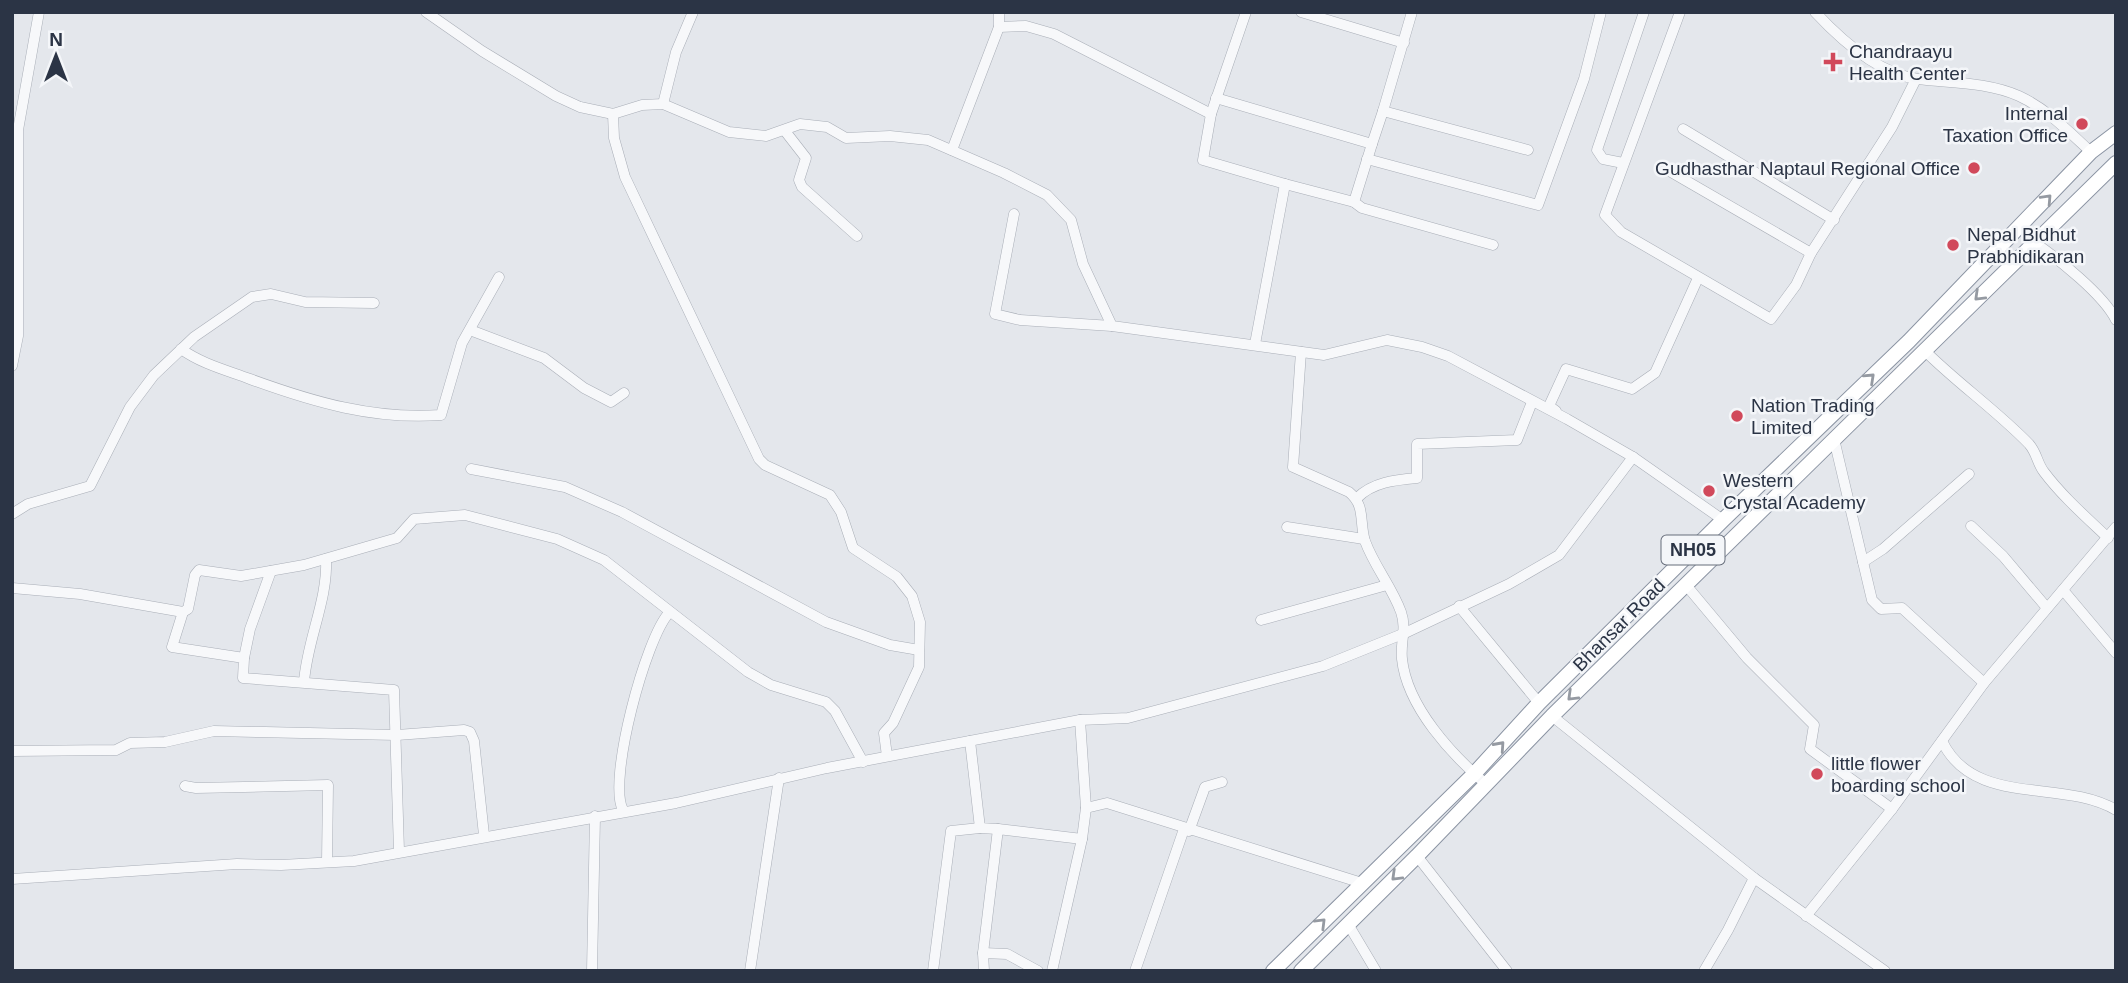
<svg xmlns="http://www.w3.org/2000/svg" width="2128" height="983" font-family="Arial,sans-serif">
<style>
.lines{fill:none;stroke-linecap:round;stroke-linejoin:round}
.minor-casing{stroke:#a9aeb7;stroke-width:11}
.highway-casing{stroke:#8b94a3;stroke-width:16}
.minor{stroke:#f7f8fa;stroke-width:10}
.highway{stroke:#fff;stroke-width:14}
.oneway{stroke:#959aa2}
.poi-dot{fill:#d1495b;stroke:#f4f6f9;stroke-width:2.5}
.labels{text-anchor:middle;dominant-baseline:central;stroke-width:5;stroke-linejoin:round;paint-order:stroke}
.shield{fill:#f4f6f9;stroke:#676e7b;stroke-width:2}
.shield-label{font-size:18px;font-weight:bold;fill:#2b3445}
.poi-label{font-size:19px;fill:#2b3445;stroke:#f4f6f9;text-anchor:start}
.street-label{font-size:19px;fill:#2b3445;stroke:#f4f6f9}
</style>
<rect width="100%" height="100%" fill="#e4e7ec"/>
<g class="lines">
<defs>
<g id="minor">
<path d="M426 12 482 51 556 96 580 107 613 114 642 105 663 104 729 132 766 136 800 124 827 127 846 138 890 136 928 140 1004 173 1047 195 1071 220 1083 264 1112 326 1324 355 1387 340 1422 347 1448 356 1567 419 1633 457 1723 520"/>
<path d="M1246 12 1211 114 1203 160 1285 184 1255 344"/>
<path d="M1301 12 1404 43"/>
<path d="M1412 12 1383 111 1528 150"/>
<path d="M1680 12 1605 215 1621 232 1771 319 1796 285 1811 253 1892 127 1916 79"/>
<path d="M1815 12C1841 40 1878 74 1918 79 1951 83 1988 82 2019 96 2047 109 2068 131 2091 152"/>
<path d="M999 27 1026 26 1054 34 1211 114"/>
<path d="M1216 98 1372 144 1354 202 1362 208 1493 245"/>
<path d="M663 104 676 52 693 12"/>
<path d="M613 114 614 138 625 177 759 459 765 465 830 495 841 512 853 548 897 577 912 596 920 622 919 667 893 723 884 733 887 756"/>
<path d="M1683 129 1834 220"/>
<path d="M785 131 806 158 799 180 802 187 857 236"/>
<path d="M1372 144 1383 111"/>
<path d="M952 150 999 27V12"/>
<path d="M1367 159 1538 205 1584 79 1601 12"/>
<path d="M1623 163 1603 159 1597 150 1644 12"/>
<path d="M1671 172 1811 253"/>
<path d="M1285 184 1354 202"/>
<path d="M1014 214 995 314 1020 320 1112 326"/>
<path d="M2034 242C2058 259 2103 294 2116 320"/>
<path d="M470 330 544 358 584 388 611 402 624 393"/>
<path d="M181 349C202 364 226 370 250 379 313 402 374 420 441 415L462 343 499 277"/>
<path d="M1924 350C1957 383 1996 410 2029 444 2037 453 2037 463 2044 472 2062 496 2086 517 2108 538"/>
<path d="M1301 352 1293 467 1349 492C1366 506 1359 522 1365 541 1374 566 1392 587 1401 612 1407 629 1400 643 1402 659 1407 707 1452 755 1487 785"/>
<path d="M12 366 18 336V130L39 12"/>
<path d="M1556 411 1549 406 1566 369 1632 389 1655 373 1698 278"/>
<path d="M1834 439 1872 600 1881 609 1902 608 1984 683"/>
<path d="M471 469 565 487 622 512 826 622 890 645 919 650"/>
<path d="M1357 498C1373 482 1395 480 1417 478V444L1517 440 1532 402"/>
<path d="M12 514 28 504 90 486 130 407 154 375 194 337 252 297 271 294 305 302 374 303"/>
<path d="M1971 526 2003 556 2047 608"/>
<path d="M1287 527 1364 539"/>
<path d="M1863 562 1883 549 1969 474"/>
<path d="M1686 585 1747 658 1814 725 1810 749 1892 809"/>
<path d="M12 588 80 594 183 612 188 609 195 575 199 570 241 576 304 565 397 538 414 519 465 515 557 539 604 560 748 672 771 685 826 702 835 711 863 762"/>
<path d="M2063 590 2116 653"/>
<path d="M1459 606 1539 703"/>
<path d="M183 612 172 647 244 658 243 678 394 690 399 851"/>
<path d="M1261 620 1387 585"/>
<path d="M244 658 250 629 271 571"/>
<path d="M304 682C307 640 328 600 326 559"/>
<path d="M1552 716 1754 878 1885 971"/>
<path d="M1080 720 1086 808 1107 803 1362 883"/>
<path d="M970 741 980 828 998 829"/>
<path d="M1942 741C1974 808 2062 778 2116 810"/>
<path d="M12 751 116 750 130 743 165 742 214 731 397 735 464 730 470 732 474 741 484 835"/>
<path d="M185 786 196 788 328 785 327 862"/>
<path d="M623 810C607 781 646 637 669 613"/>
<path d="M1189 831 1205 787 1222 782"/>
<path d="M1417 856 1507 971"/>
<path d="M12 879 237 864 281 865 354 861 676 803 827 768 1080 720 1128 718 1323 666 1405 633 1509 584 1559 555 1633 457"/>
<path d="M1806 916 1892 809 1984 683 2116 527"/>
<path d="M1348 924 1376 971"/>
<path d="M983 953 1007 954 1038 971"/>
<path d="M592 971 595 816"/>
<path d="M750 971 779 778"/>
<path d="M933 971 951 831 980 828"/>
<path d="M984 971 983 953 998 829 1082 839"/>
<path d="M1052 971 1082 839 1086 808"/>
<path d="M1135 971 1184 829"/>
<path d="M1704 971 1728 930 1754 878"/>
</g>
<g id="highway">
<path d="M1273 971 1474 774 1539 703 1723 520 1909 341 2091 152 2116 133"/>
<path d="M1301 971 1417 856 1552 716 2116 163"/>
</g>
</defs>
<!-- minor casing -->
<use href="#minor" class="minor-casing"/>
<!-- highway casing -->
<use href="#highway" class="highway-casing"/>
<!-- minor -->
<use href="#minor" class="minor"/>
<!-- highway -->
<use href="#highway" class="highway"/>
</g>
<!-- one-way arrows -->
<defs><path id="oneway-chevron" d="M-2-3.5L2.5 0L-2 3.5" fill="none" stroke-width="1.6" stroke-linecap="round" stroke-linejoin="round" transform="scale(1.75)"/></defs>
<g class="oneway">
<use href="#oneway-chevron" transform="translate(2047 199) rotate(-47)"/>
<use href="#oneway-chevron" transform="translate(1979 296) rotate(136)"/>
<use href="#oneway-chevron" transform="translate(1870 378) rotate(-43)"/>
<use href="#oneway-chevron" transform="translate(1572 696) rotate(136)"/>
<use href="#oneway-chevron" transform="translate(1500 746) rotate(-48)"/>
<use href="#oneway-chevron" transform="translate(1396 876) rotate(136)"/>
<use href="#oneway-chevron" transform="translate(1321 923) rotate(-45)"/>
</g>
<!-- markers -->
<g class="poi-dot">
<path d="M1829.5 51.5h7v7h7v7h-7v7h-7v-7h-7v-7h7z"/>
<circle cx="2082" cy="124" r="7"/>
<circle cx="1974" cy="168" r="7"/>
<circle cx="1953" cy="245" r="7"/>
<circle cx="1737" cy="416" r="7"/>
<circle cx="1709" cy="491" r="7"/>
<circle cx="1817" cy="774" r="7"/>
</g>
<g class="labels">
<!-- shield labels -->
<rect class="shield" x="1661.5" y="535.5" width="63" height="29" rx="5"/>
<g class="shield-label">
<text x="1693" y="550">NH05</text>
</g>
<!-- poi labels -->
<g class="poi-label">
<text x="1849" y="51">Chandraayu<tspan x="1849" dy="22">Health Center</tspan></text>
<text x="2068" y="113" text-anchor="end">Internal<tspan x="2068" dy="22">Taxation Office</tspan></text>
<text x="1960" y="168" text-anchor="end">Gudhasthar Naptaul Regional Office</text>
<text x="1967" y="234">Nepal Bidhut<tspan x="1967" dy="22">Prabhidikaran</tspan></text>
<text x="1751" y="405">Nation Trading<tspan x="1751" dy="22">Limited</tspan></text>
<text x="1723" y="480">Western<tspan x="1723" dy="22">Crystal Academy</tspan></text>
<text x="1831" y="763">little flower<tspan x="1831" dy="22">boarding school</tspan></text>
</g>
<!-- street labels -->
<g class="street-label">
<text transform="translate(1619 625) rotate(-45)">Bhansar Road</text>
</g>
</g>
<!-- border -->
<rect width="2128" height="983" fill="none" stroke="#2b3445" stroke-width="28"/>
<!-- north arrow -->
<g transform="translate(56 56)" stroke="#f4f6f9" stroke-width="5" paint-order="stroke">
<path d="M0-5L12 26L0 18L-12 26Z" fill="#2b3445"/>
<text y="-10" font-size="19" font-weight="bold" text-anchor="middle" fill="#2b3445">N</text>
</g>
</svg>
